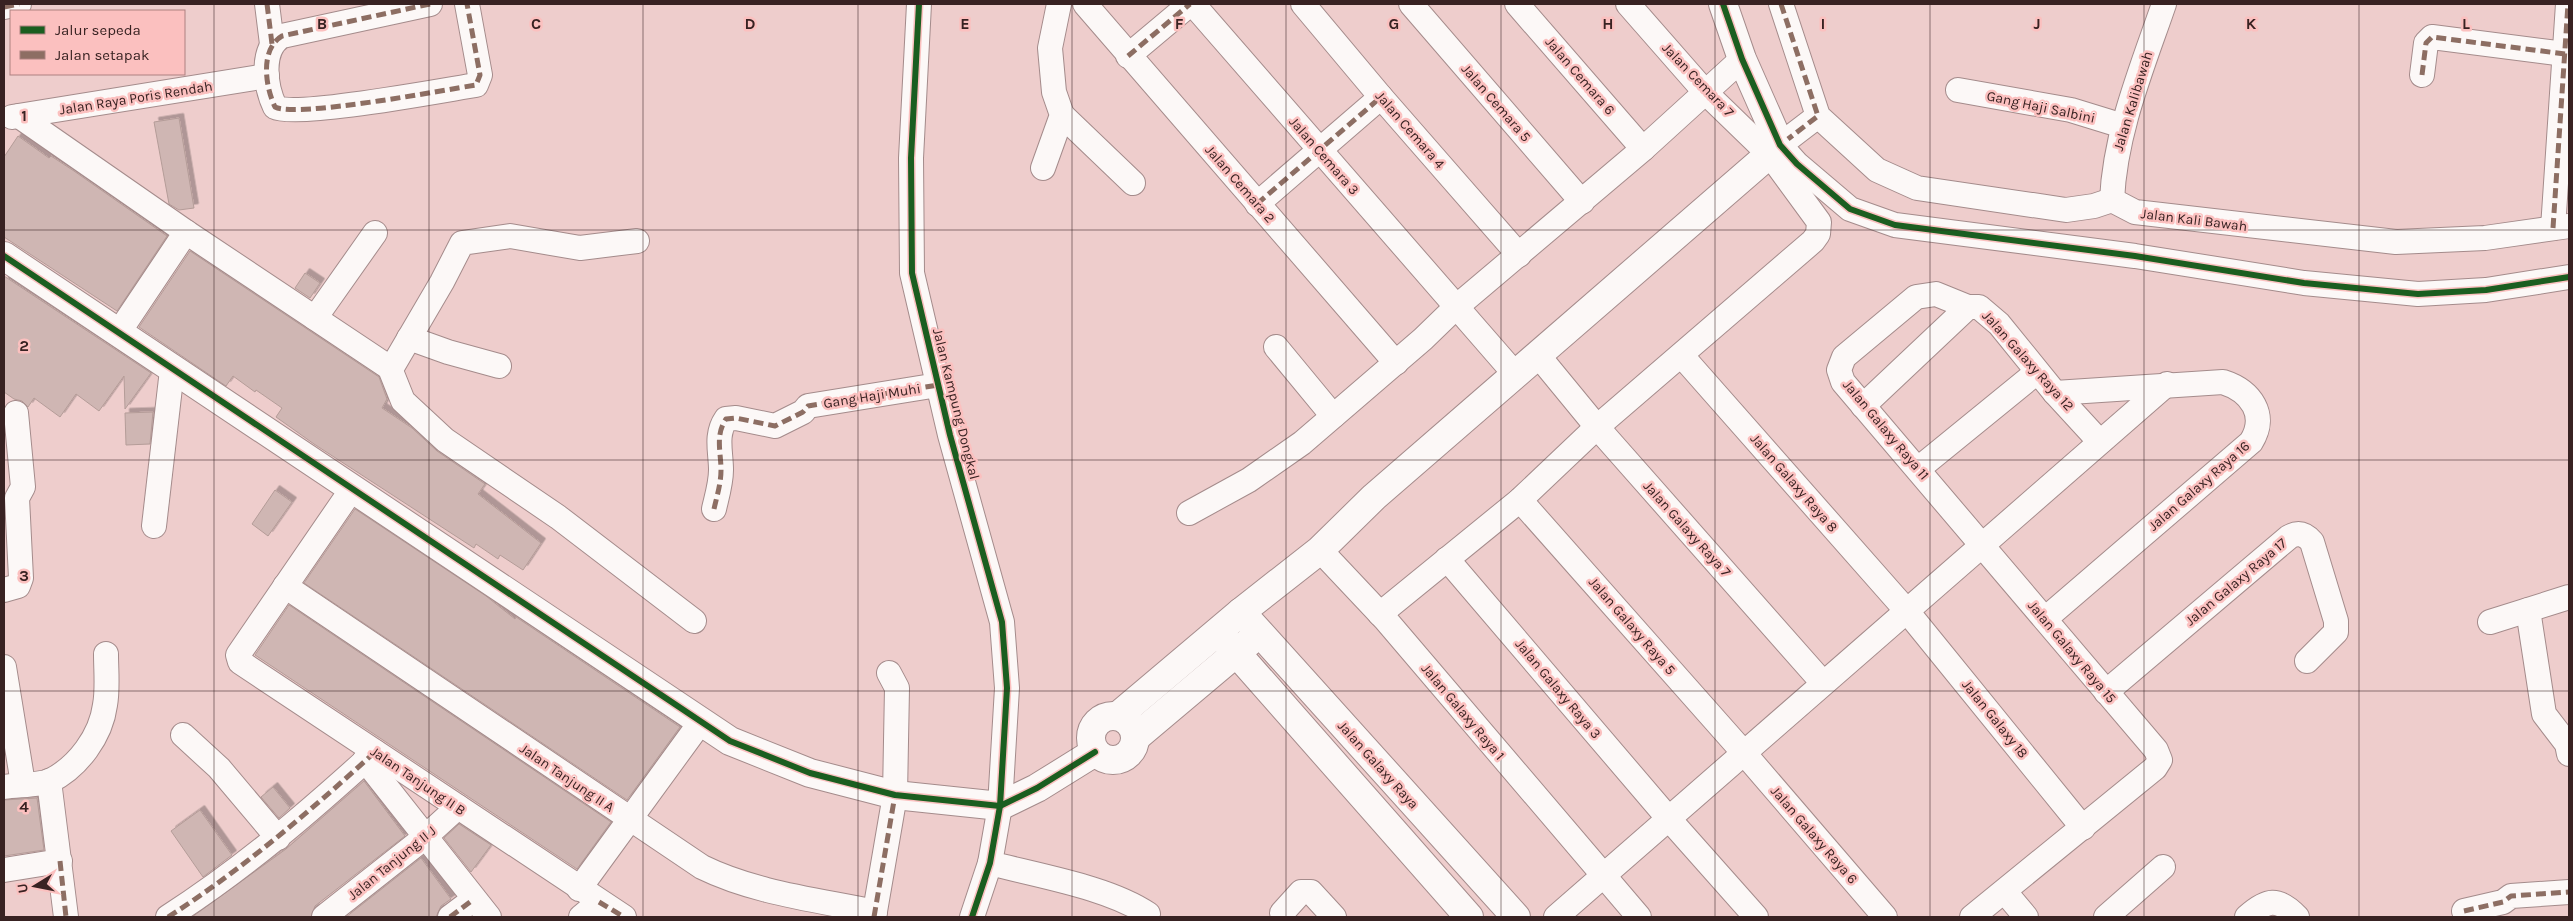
<svg xmlns="http://www.w3.org/2000/svg" width="2573" height="921" font-family="Karla,sans-serif">
<style>
.building{fill:#cfb6b3;stroke:#b49c98;filter:url(#shadow)}
.lines{fill:none;stroke-linecap:round;stroke-linejoin:round}
.minor-casing{stroke:#a48b8b;stroke-width:26}
.tertiary-casing{stroke:#a48b8b;stroke-width:30}
.minor{stroke:#fcf8f7;stroke-width:24}
.tertiary{stroke:#fcf8f7;stroke-width:28}
.quiet{stroke:#8d6e63;stroke-width:5;stroke-dasharray:10 5;stroke-linecap:butt}
.cycleway-casing{stroke:#fbc0bf;stroke-width:9}
.cycleway{stroke:#1b5e20;stroke-width:6}
.grid{fill:none;stroke:#382222;stroke-width:1;stroke-opacity:0.55}
.labels{text-anchor:middle;dominant-baseline:central;stroke-width:5;stroke-linejoin:round;paint-order:stroke}
.street-label{font-size:14px;fill:#382222;stroke:#fbc0bf}
.grid-label{font-size:16px;text-anchor:middle;font-weight:bold;fill:#382222;stroke:#fbc0bf;stroke-width:5;stroke-linejoin:round;paint-order:stroke}
</style>
<defs>
<filter id="shadow"><feDropShadow dx="4.5" dy="-4.5" stdDeviation="0" flood-color="#0004"/></filter>
</defs>
<rect width="100%" height="100%" fill="#eecdcc"/>
<!-- building -->
<g class="building">
<path d="M179 118 194 208 179 210 169 204 154 122Z"/>
<path d="M18 136 49 158 51 156 74 171 167 236 117 311 4 237V157Z"/>
<path d="M190 251 379 377 387 399 382 408 412 428 437 451 485 484 478 494 541 543 523 570 500 555 498 559 476 544 474 548 314 444 276 417 282 408 256 390 255 392 233 376 226 386 139 327Z"/>
<path d="M305 273 320 283 310 298 295 288Z"/>
<path d="M4 276 151 373 125 409 124 376 99 411 76 394 60 417 34 398 28 407 22 401 14 399 4 392Z"/>
<path d="M153 412 150 444 126 445 125 413Z"/>
<path d="M275 490 292 502 268 536 252 524Z"/>
<path d="M355 509 486 596 515 619 516 617 680 727 627 800 304 583Z"/>
<path d="M289 605 611 822 577 869 255 655Z"/>
<path d="M364 781 405 836 315 906 311 917H192L286 849Z"/>
<path d="M273 787 290 808 279 818 261 797Z"/>
<path d="M37 798 44 850 4 856V800Z"/>
<path d="M200 810 232 855 203 877 171 831Z"/>
<path d="M459 824 491 845 471 872 444 838Z"/>
<path d="M421 858 451 899 441 906 436 917H346Z"/>
</g>
<g class="lines">
<defs>
<g id="minor">
<path d="M267 4 272 44"/>
<path d="M430 4 282 36C260 49 265 86 275 107 296 118 444 90 476 85L480 75 467 4"/>
<path d="M919 4 911 158 912 273 950 435 1002 622 1007 688 1000 806 990 863 972 917"/>
<path d="M1085 4 1396 363"/>
<path d="M1193 4 1515 374"/>
<path d="M1303 4 1381 97 1519 255"/>
<path d="M1411 4 1582 202"/>
<path d="M1517 4 1643 149"/>
<path d="M1781 4 1818 116 1877 170 1917 188 2066 210 2094 206 2112 200 2135 212 2396 242 2485 238 2569 226"/>
<path d="M4 7 19 4"/>
<path d="M1128 56 1190 4"/>
<path d="M2422 75 2426 43 2432 37 2565 54"/>
<path d="M1958 90 2071 110 2123 126"/>
<path d="M1062 115 1133 183"/>
<path d="M19 116 186 232 387 366 394 364 442 282 462 243 510 236 580 248 637 241"/>
<path d="M1818 116 1780 145 1797 164 1850 209 1895 225 2135 256 2304 283 2418 294 2486 290 2569 277"/>
<path d="M12 117 267 76"/>
<path d="M1043 168 1062 115 1054 92 1050 48 1059 4"/>
<path d="M2112 200C2115 132 2142 68 2164 4"/>
<path d="M1257 204 1381 97"/>
<path d="M2553 228 2568 4"/>
<path d="M1968 307 1936 294 1916 297 1844 357 1839 370 1843 382 2156 750 2160 760 2155 768 1972 917"/>
<path d="M315 318 375 233"/>
<path d="M119 332 186 232"/>
<path d="M409 338 448 352 499 366"/>
<path d="M1276 347 1333 416"/>
<path d="M1537 354 1597 427 1823 683"/>
<path d="M1682 356 1906 610 2083 828"/>
<path d="M389 366 403 401 445 440 558 517 694 621"/>
<path d="M1863 406 1968 307H1979L1999 324 2055 393 2100 442"/>
<path d="M1918 469 2037 372"/>
<path d="M352 489 238 655 240 662 624 917"/>
<path d="M1520 500 1744 753 1885 917"/>
<path d="M714 509C717 496 721 483 721 470 721 452 715 435 726 419L736 418 775 426 803 412 808 406 938 385"/>
<path d="M1189 513 1249 480 1302 443 1423 339 1455 308 1643 149 1742 59"/>
<path d="M154 526 172 370"/>
<path d="M1320 550 1385 619 1639 917"/>
<path d="M1447 559 1669 819 1756 917"/>
<path d="M285 586 702 867C755 893 818 900 875 912"/>
<path d="M4 590 18 586 21 578 17 498 23 487 16 413"/>
<path d="M2528 610 2544 714 2567 744 2569 754"/>
<path d="M1380 614 1520 500 1597 427 1813 241 1818 234 1819 222 1770 155 1706 93 1628 4"/>
<path d="M2045 619 2251 442C2268 415 2251 391 2223 382L2055 393"/>
<path d="M2490 622 2569 597"/>
<path d="M4 667 23 784"/>
<path d="M2106 692 2289 537C2298 532 2305 534 2312 542L2336 621V632L2307 661"/>
<path d="M183 735 219 768 278 838"/>
<path d="M365 760 489 917"/>
<path d="M49 781 66 917"/>
<path d="M4 787C16 785 40 785 50 781 78 767 101 736 105 705 108 689 106 671 106 654"/>
<path d="M990 863C1038 876 1108 887 1148 914"/>
<path d="M4 870 60 861"/>
<path d="M579 889 700 723"/>
<path d="M2005 892 2026 917"/>
<path d="M2464 911 2503 902 2511 896 2569 892"/>
<path d="M1282 913 1301 892H1311L1334 917"/>
<path d="M168 917C243 869 309 812 375 752"/>
<path d="M324 917 424 838 458 807"/>
<path d="M450 917 474 899"/>
<path d="M581 917 599 902"/>
<path d="M874 917 895 795 897 688 889 673"/>
<path d="M1556 917 2167 384"/>
<path d="M2106 917 2163 867"/>
<path d="M2247 917C2267 899 2278 897 2297 917"/>
</g>
<g id="tertiary">
<path d="M4 256 730 741 810 773 895 795 1000 806 1037 788 1095 752"/>
<path d="M1241 612 1516 917"/>
<path d="M1218 632 1469 917"/>
<path d="M1119 715 1241 612 1320 550 1374 497 1780 145 1742 59 1723 4"/>
<circle cx="1113" cy="738" r="22"/>
<path d="M1135 738 1249 642"/>
</g>
</defs>
<!-- minor casing -->
<use href="#minor" class="minor-casing"/>
<!-- tertiary casing -->
<use href="#tertiary" class="tertiary-casing"/>
<!-- minor -->
<use href="#minor" class="minor"/>
<!-- tertiary -->
<use href="#tertiary" class="tertiary"/>
<!-- quiet -->
<g class="quiet">
<path d="M267 4 272 44"/>
<path d="M430 4 282 36C260 49 265 86 275 107 296 118 444 90 476 85L480 75 467 4"/>
<path d="M1781 4 1818 116 1788 139"/>
<path d="M4 7 19 4"/>
<path d="M1128 56 1190 4"/>
<path d="M2422 75 2426 43 2432 37 2565 54"/>
<path d="M1257 204 1381 97"/>
<path d="M2553 228 2568 4"/>
<path d="M714 509C717 496 721 483 721 470 721 452 715 435 726 419L736 418 775 426 803 412 808 406 938 385"/>
<path d="M60 861 66 917"/>
<path d="M599 902 624 917"/>
<path d="M2464 911 2503 902 2511 896 2569 892"/>
<path d="M168 917C243 869 309 812 375 752"/>
<path d="M450 917 474 899"/>
<path d="M874 917 895 795"/>
</g>
<defs>
<g id="cycleway">
<path d="M919 4 911 158 912 273 950 435 1002 622 1007 688 1000 806 990 863 972 917"/>
<path d="M1723 4 1742 59 1780 145 1797 164 1850 209 1895 225 2135 256 2304 283 2418 294 2486 290 2569 277"/>
<path d="M4 256 730 741 810 773 895 795 1000 806 1037 788 1095 752"/>
</g>
</defs>
<!-- cycleway casing -->
<use href="#cycleway" class="cycleway-casing"/>
<!-- cycleway -->
<use href="#cycleway" class="cycleway"/>
</g>
<!-- grid -->
<path class="grid" d="M214 4V917M429 4V917M643 4V917M858 4V917M1072 4V917M1286 4V917M1501 4V917M1715 4V917M1930 4V917M2144 4V917M2359 4V917M4 230H2569M4 460H2569M4 691H2569"/>
<g class="labels">
<!-- street labels -->
<g class="street-label">
<text transform="translate(1580 76) rotate(49)">Jalan Cemara 6</text>
<text transform="translate(1698 80) rotate(46)">Jalan Cemara 7</text>
<text transform="translate(136 98) rotate(-9)">Jalan Raya Poris Rendah</text>
<text transform="translate(2133 101) rotate(-73)">Jalan Kalibawah</text>
<text transform="translate(1496 103) rotate(49)">Jalan Cemara 5</text>
<text transform="translate(2041 107) rotate(12)">Gang Haji Salbini</text>
<text transform="translate(1410 130) rotate(49)">Jalan Cemara 4</text>
<text transform="translate(1324 156) rotate(49)">Jalan Cemara 3</text>
<text transform="translate(1240 184) rotate(49)">Jalan Cemara 2</text>
<text transform="translate(2194 220) rotate(7)">Jalan Kali Bawah</text>
<text transform="translate(2028 361) rotate(48)">Jalan Galaxy Raya 12</text>
<text transform="translate(872 396) rotate(-9)">Gang Haji Muhi</text>
<text transform="translate(956 404) rotate(76)">Jalan Kampung Dongkal</text>
<text transform="translate(1886 430) rotate(50)">Jalan Galaxy Raya 11</text>
<text transform="translate(1794 483) rotate(49)">Jalan Galaxy Raya 8</text>
<text transform="translate(2199 486) rotate(-41)">Jalan Galaxy Raya 16</text>
<text transform="translate(1687 529) rotate(48)">Jalan Galaxy Raya 7</text>
<text transform="translate(2236 582) rotate(-40)">Jalan Galaxy Raya 17</text>
<text transform="translate(1632 626) rotate(49)">Jalan Galaxy Raya 5</text>
<text transform="translate(2072 652) rotate(50)">Jalan Galaxy Raya 15</text>
<text transform="translate(1558 689) rotate(50)">Jalan Galaxy Raya 3</text>
<text transform="translate(1463 712) rotate(50)">Jalan Galaxy Raya 1</text>
<text transform="translate(1995 719) rotate(51)">Jalan Galaxy 18</text>
<text transform="translate(1378 765) rotate(48)">Jalan Galaxy Raya</text>
<text transform="translate(567 778) rotate(34)">Jalan Tanjung II A</text>
<text transform="translate(418 781) rotate(34)">Jalan Tanjung II B</text>
<text transform="translate(1814 835) rotate(49)">Jalan Galaxy Raya 6</text>
<text transform="translate(392 863) rotate(-39)">Jalan Tanjung II J</text>
</g>
</g>
<g class="grid-label">
<text x="322" y="29">B</text>
<text x="536" y="29">C</text>
<text x="750" y="29">D</text>
<text x="965" y="29">E</text>
<text x="1179" y="29">F</text>
<text x="1394" y="29">G</text>
<text x="1608" y="29">H</text>
<text x="1823" y="29">I</text>
<text x="2037" y="29">J</text>
<text x="2251" y="29">K</text>
<text x="2466" y="29">L</text>
<text x="24" y="121">1</text>
<text x="24" y="351">2</text>
<text x="24" y="581">3</text>
<text x="24" y="812">4</text>
</g>
<!-- border -->
<rect width="2573" height="921" fill="none" stroke="#382222" stroke-width="10"/>
<!-- legend -->
<rect x="10" y="10" width="175" height="65" fill="#fbc0bf" stroke="#ad8180"/>
<rect x="20" y="26" width="25" height="8" fill="#1b5e20" stroke="#ad8180"/>
<text x="55" y="35" font-size="15" fill="#382222">Jalur sepeda</text>
<rect x="20" y="51" width="25" height="8" fill="#8d6e63" stroke="#ad8180"/>
<text x="55" y="60" font-size="15" fill="#382222">Jalan setapak</text>
<!-- north arrow -->
<g transform="translate(35 886) rotate(260)" stroke="#fbc0bf" stroke-width="4" paint-order="stroke">
<path d="M0-4L9 19L0 12L-9 19Z" fill="#382222"/>
<text y="-8" font-size="14" font-weight="bold" text-anchor="middle" fill="#382222">U</text>
</g>
</svg>
